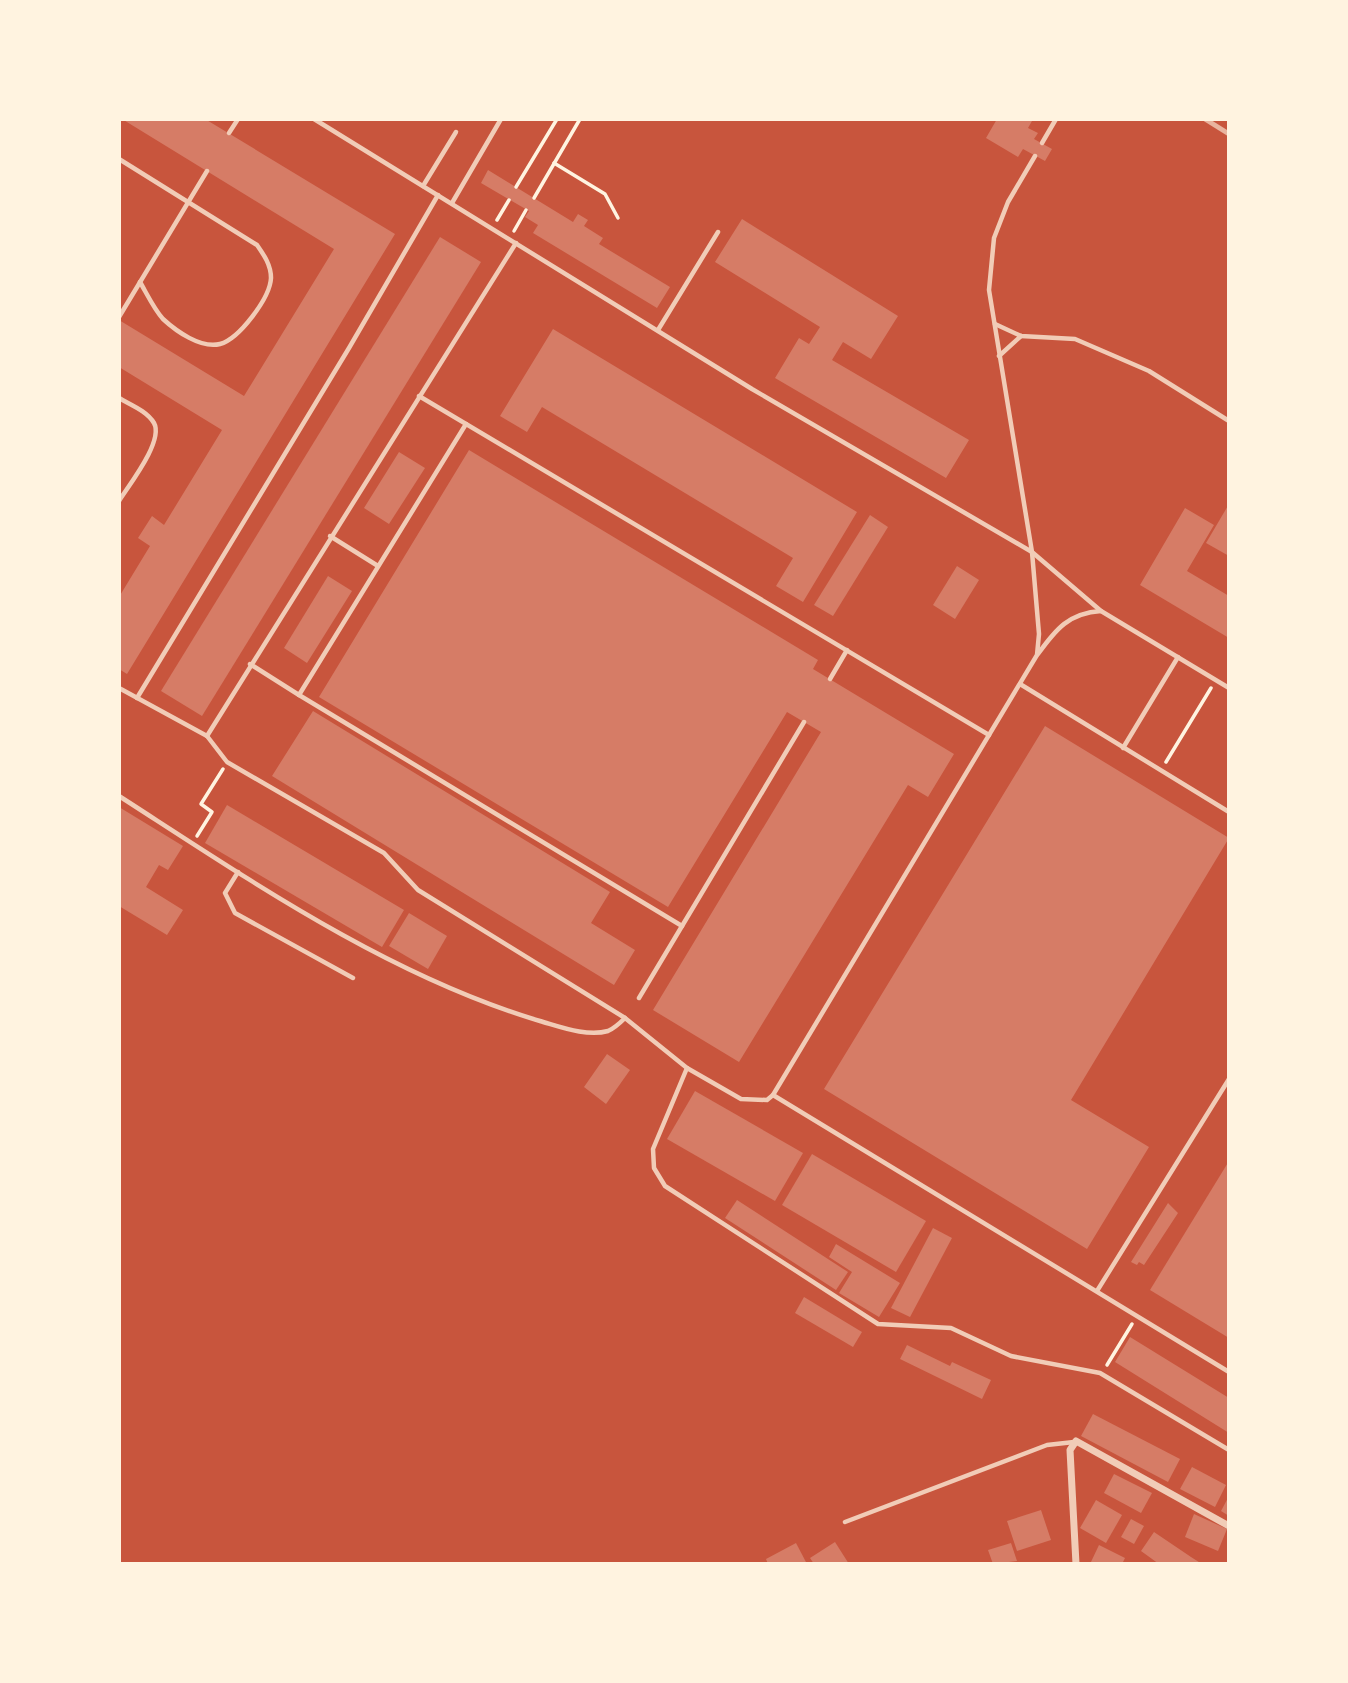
<svg xmlns="http://www.w3.org/2000/svg" width="1348" height="1683" font-family="'Source Sans 3',sans-serif">
<style>
.building{fill:#d67c66}
.lines{fill:none;stroke-linecap:round;stroke-linejoin:round}
.path{stroke:#fff3e0;stroke-width:3.5}
.service{stroke:#f1ccb7;stroke-width:4.5}
.minor{stroke:#f1ccb7;stroke-width:7}
.rail{stroke:#e9b49f;stroke-width:5}
</style>
<rect width="100%" height="100%" fill="#c8553d"/>
<!-- building -->
<g class="building">
<path d="M122 119H205L395 234 127 674 119 669V597L150 546 138 538 152 516 164 525 222 430 119 367V320L244 396 334 249Z"/>
<path d="M997 119 1032 121 1028 128 1038 133 1034 139 1052 149 1045 161 1023 149 1018 157 986 138Z"/>
<path d="M488 170 573 222 578 214 588 220 584 226 603 238 599 244 670 287 657 308 533 233 538 225 525 217 529 211 481 183Z"/>
<path d="M742 219 898 316 871 359 843 342 832 360 969 440 946 478 775 378 799 338 809 344 820 327 715 262Z"/>
<path d="M440 237 481 262 202 716 161 691Z"/>
<path d="M553 329 857 512 803 602 776 586 793 558 542 407 527 432 500 416Z"/>
<path d="M469 450 818 660 813 669 954 754 928 797 908 785 739 1062 653 1010 821 732 787 712 668 907 319 697Z"/>
<path d="M399 452 425 468 389 524 364 508Z"/>
<path d="M1229 504V556L1206 543Z"/>
<path d="M1185 508 1214 525 1187 571 1229 596V638L1140 585Z"/>
<path d="M870 515 888 527 833 616 814 605Z"/>
<path d="M957 566 979 580 955 619 933 605Z"/>
<path d="M328 576 352 591 307 663 284 648Z"/>
<path d="M313 711 610 892 591 923 635 950 614 985 272 776Z"/>
<path d="M1045 726 1229 838 1071 1100 1149 1147 1087 1249 824 1089Z"/>
<path d="M227 805 404 910 382 947 205 843Z"/>
<path d="M119 807 183 846 168 870 159 865 146 887 183 910 167 935 119 906Z"/>
<path d="M409 913 447 936 428 969 389 946Z"/>
<path d="M607 1054 630 1070 606 1104 584 1087Z"/>
<path d="M695 1091 803 1153 775 1201 667 1139Z"/>
<path d="M812 1154 926 1221 896 1272 782 1205Z"/>
<path d="M1229 1161V1338L1150 1290Z"/>
<path d="M737 1200 848 1272 836 1290 725 1218Z"/>
<path d="M1168 1203 1178 1213 1144 1265 1139 1262 1137 1265 1131 1262Z"/>
<path d="M933 1228 952 1238 910 1317 891 1308Z"/>
<path d="M836 1244 900 1283 879 1317 839 1293 852 1272 829 1257Z"/>
<path d="M804 1297 862 1332 853 1347 795 1313Z"/>
<path d="M1130 1337 1229 1398V1433L1115 1362Z"/>
<path d="M907 1345 950 1366 952 1362 991 1380 982 1399 900 1359Z"/>
<path d="M1093 1414 1180 1459 1168 1482 1081 1436Z"/>
<path d="M1192 1467 1226 1485 1215 1507 1180 1489Z"/>
<path d="M1114 1474 1152 1493 1141 1513 1104 1493Z"/>
<path d="M1229 1496V1516L1221 1511Z"/>
<path d="M1096 1500 1122 1515 1106 1543 1080 1528Z"/>
<path d="M1041 1510 1051 1540 1017 1551 1007 1521Z"/>
<path d="M1194 1514 1227 1529 1218 1551 1185 1537Z"/>
<path d="M1131 1519 1144 1526 1134 1544 1121 1537Z"/>
<path d="M1154 1532 1191 1557 1202 1564H1159L1141 1551Z"/>
<path d="M835 1542 849 1564H814L810 1558Z"/>
<path d="M796 1543 807 1564H768L766 1559Z"/>
<path d="M1011 1543 1017 1561 993 1564 988 1550Z"/>
<path d="M1099 1545 1125 1558 1122 1564H1090Z"/>
</g>
<g class="lines">
<!-- path -->
<g class="path">
<path d="M554 163 605 194 618 218"/>
<path d="M516 187 557 119"/>
<path d="M534 198 580 119"/>
<path d="M497 220 509 200"/>
<path d="M514 231 526 210"/>
<path d="M1166 762 1211 688"/>
<path d="M197 836 212 812 201 804 223 769"/>
<path d="M1107 1365 1132 1324"/>
</g>
<!-- service -->
<g class="service">
<path d="M314 119 752 389 1032 552 1101 611 1229 688"/>
<path d="M229 133 238 119"/>
<path d="M1042 143 1056 119"/>
<path d="M119 159 257 245C264 255 271 265 271 278 270 298 239 339 220 344 201 349 176 331 163 319 154 309 147 294 140 282"/>
<path d="M423 186 456 132"/>
<path d="M452 203 501 119"/>
<path d="M119 317 207 171"/>
<path d="M995 324 1021 336 1075 339 1149 371 1229 421"/>
<path d="M658 330 718 232"/>
<path d="M999 356 1021 336"/>
<path d="M419 396 989 735"/>
<path d="M119 398C131 405 147 411 154 423 164 441 129 485 119 501"/>
<path d="M330 536 378 566"/>
<path d="M1038 654C1056 629 1069 613 1101 611"/>
<path d="M250 664 299 695 466 424"/>
<path d="M830 679 847 650"/>
<path d="M1020 684 1229 812"/>
<path d="M119 688 207 736 227 762 384 853 418 890 625 1018 687 1068 741 1099 767 1100 773 1095 1037 655 1039 634 1032 552 989 290 994 238 1008 202 1035 156"/>
<path d="M299 695 682 926"/>
<path d="M137 698 349 348 438 195"/>
<path d="M207 736 516 243"/>
<path d="M1123 748 1178 657"/>
<path d="M119 796C251 881 389 976 540 1021 561 1027 587 1037 608 1031 615 1028 620 1023 625 1018"/>
<path d="M238 872 225 893 235 913 353 978"/>
<path d="M639 998 804 722"/>
<path d="M687 1068 653 1149 654 1168 665 1186 878 1324 951 1328 1011 1356 1100 1373 1229 1450"/>
<path d="M773 1095 1229 1372"/>
<path d="M1097 1291 1229 1079"/>
<path d="M845 1522 1047 1445 1074 1442"/>
</g>
<!-- minor -->
<path class="minor" d="M1076 1564 1070 1450 1076 1441 1229 1526"/>
<!-- rail -->
<path class="rail" d="M1205 119 1229 134"/>
</g>
<!-- border -->
<rect width="1348" height="1683" fill="none" stroke="#fff3e0" stroke-width="242"/>
</svg>
